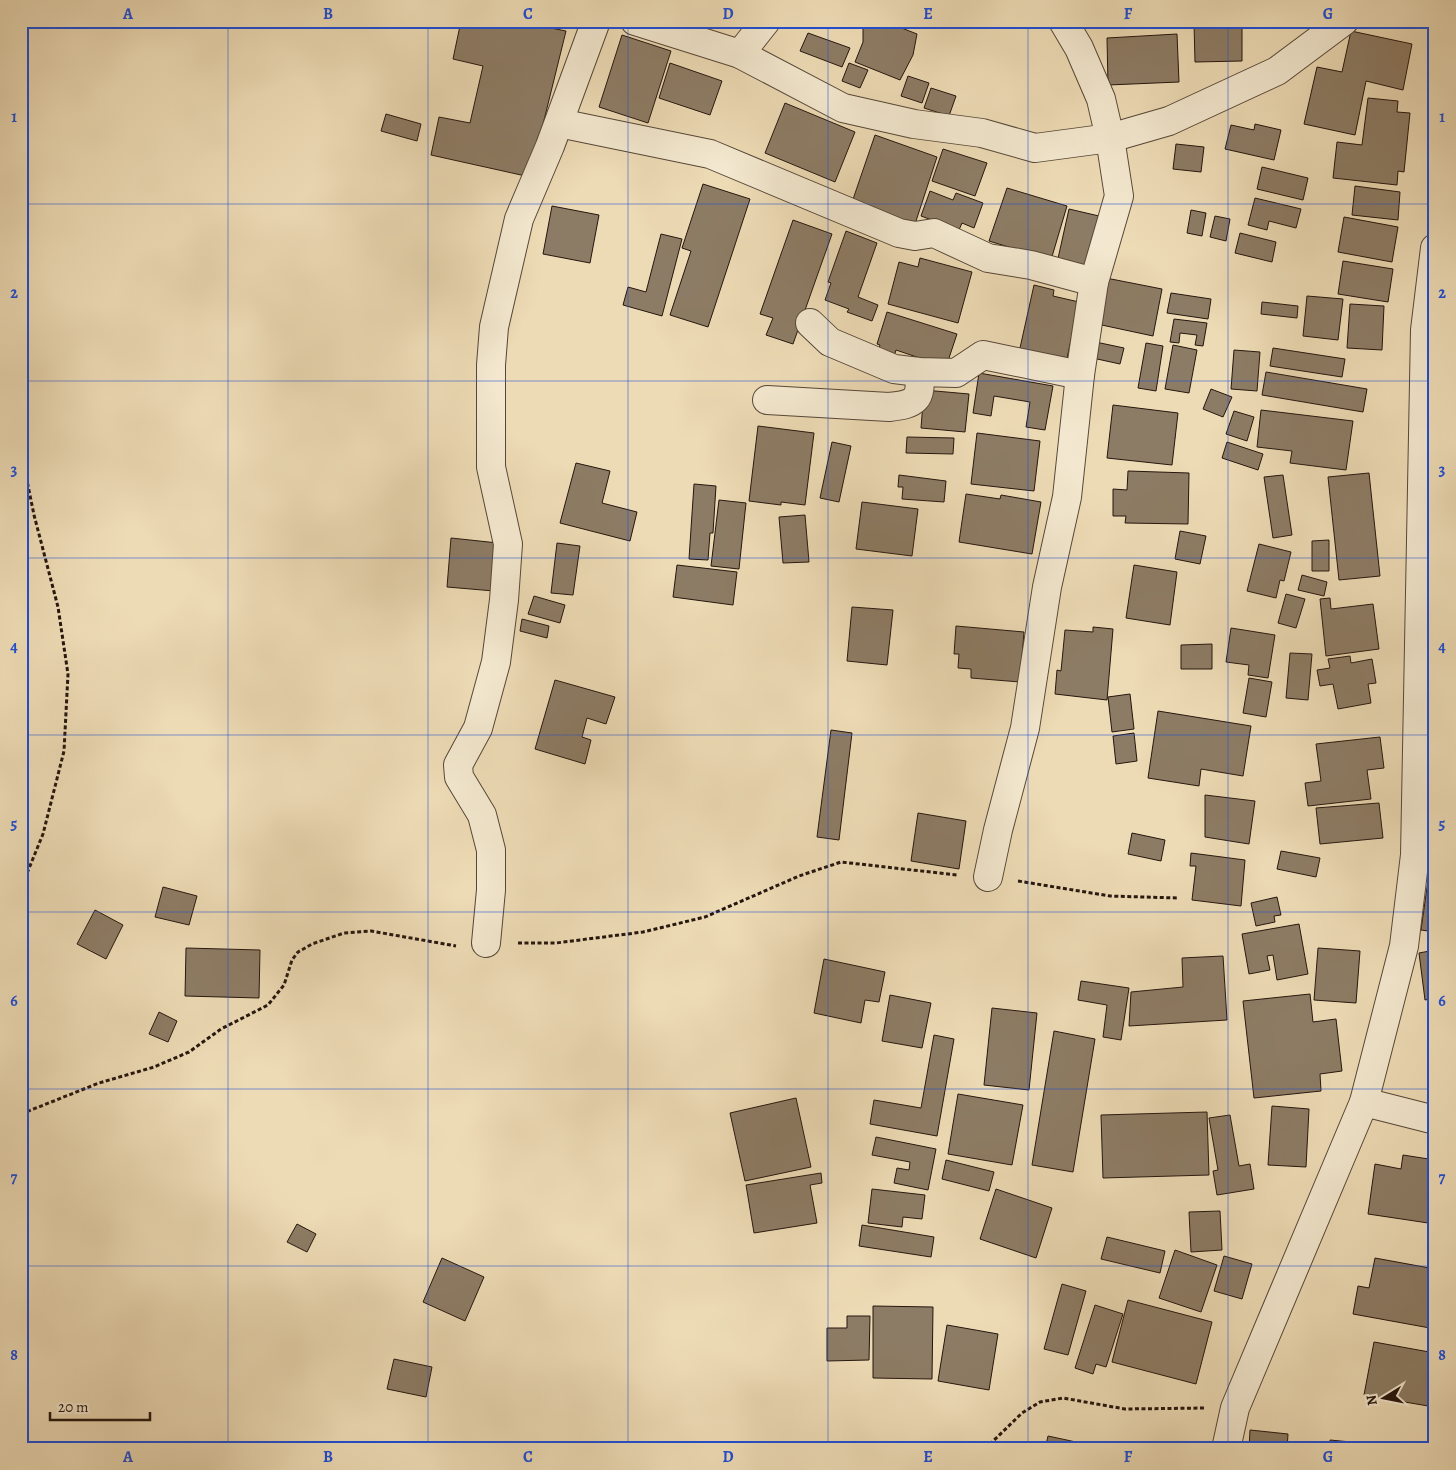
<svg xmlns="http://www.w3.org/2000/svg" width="1456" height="1470" font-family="Alegreya,serif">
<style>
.building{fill:#8d7c65;stroke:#25160e}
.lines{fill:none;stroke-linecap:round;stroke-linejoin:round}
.minor-casing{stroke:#574738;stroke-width:30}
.path{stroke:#25160e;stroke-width:3;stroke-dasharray:4 2.5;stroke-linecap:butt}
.minor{stroke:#f3e8cf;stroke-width:28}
.grid{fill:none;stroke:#1d4ed8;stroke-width:1;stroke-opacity:0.55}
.neatline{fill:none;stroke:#1d4ed8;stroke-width:2}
.grid-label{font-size:16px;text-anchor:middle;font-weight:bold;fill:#1d4ed8}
</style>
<rect width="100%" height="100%" fill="#eddbb5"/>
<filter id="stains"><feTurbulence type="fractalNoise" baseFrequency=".004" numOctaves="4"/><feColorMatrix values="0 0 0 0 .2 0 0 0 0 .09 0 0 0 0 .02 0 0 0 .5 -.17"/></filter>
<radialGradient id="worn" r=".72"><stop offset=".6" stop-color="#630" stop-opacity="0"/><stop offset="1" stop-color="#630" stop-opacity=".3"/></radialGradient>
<!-- building -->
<g class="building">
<path d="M461 21H516L566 31 530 177 431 155 439 117 470 123 483 66 453 59Z"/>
<path d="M863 21H884L917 34 913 55 900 80 855 62 863 42Z"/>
<path d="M1242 22V61L1195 62 1194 23Z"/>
<path d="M1351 31 1412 44 1403 90 1366 81 1355 135 1304 124 1317 67 1342 72Z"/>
<path d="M808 33 850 48 842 67 800 51Z"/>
<path d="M1177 34 1179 82 1108 85 1107 38Z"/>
<path d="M622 35 671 51 648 123 599 107Z"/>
<path d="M670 63 722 81 710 115 659 98Z"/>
<path d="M849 63 868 70 860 88 842 81Z"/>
<path d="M908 76 929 83 922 103 901 96Z"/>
<path d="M931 88 956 96 949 116 924 108Z"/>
<path d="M1368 98 1398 101 1397 112 1410 113 1404 172 1398 171 1397 185 1333 178 1337 142 1362 145Z"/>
<path d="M785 103 855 132 835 182 765 153Z"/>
<path d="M386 114 421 124 417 141 381 131Z"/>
<path d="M1255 124 1281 130 1274 160 1225 149 1231 125 1254 130Z"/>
<path d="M875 135 937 157 913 230 850 208Z"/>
<path d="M1176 144 1204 147 1201 172 1173 169Z"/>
<path d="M943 149 987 163 975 196 932 181Z"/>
<path d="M1262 167 1308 178 1303 200 1257 189Z"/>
<path d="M703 184 750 199 708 327 670 315 691 251 682 248Z"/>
<path d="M1355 186 1400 192 1398 220 1352 215Z"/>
<path d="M1007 188 1067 206 1051 260 989 241Z"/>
<path d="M930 191 953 200 956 193 983 203 974 228 962 223 959 230 921 216Z"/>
<path d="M1255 198 1301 209 1296 228 1269 221 1267 230 1248 225Z"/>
<path d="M552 206 599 215 590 263 543 254Z"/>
<path d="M1069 209 1099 216 1087 270 1057 263Z"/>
<path d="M1191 210 1206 213 1202 236 1187 233Z"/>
<path d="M1215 216 1230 219 1226 241 1210 237Z"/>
<path d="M1344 217 1398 227 1392 262 1338 252Z"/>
<path d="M793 220 832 234 793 344 766 335 773 318 760 314Z"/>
<path d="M846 231 877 243 858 297 878 305 872 321 847 312 849 309 825 300 831 283 828 282Z"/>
<path d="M1240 233 1276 242 1272 262 1235 253Z"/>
<path d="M661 234 682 239 662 316 623 305 628 287 646 292Z"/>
<path d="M920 258 972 272 958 323 888 304 899 262 918 267Z"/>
<path d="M1343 261 1393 269 1388 302 1338 294Z"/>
<path d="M1106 278 1162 289 1153 336 1097 324Z"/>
<path d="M1034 285 1054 290 1053 296 1079 302 1065 368 1018 357Z"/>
<path d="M1171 293 1211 299 1208 319 1167 313Z"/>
<path d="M1307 296 1343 299 1338 340 1303 336Z"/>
<path d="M1262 302 1298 306 1297 318 1261 314Z"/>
<path d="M1350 304 1384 306 1382 350 1347 348Z"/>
<path d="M887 312 957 334 946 367 896 350 893 360 877 355 880 345 877 344Z"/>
<path d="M1174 319 1207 323 1203 346 1195 345 1197 335 1180 333 1179 343 1170 342Z"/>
<path d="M1091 341 1124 348 1120 364 1088 357Z"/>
<path d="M1146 343 1163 346 1156 391 1138 388Z"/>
<path d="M1173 345 1197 350 1189 393 1165 389Z"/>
<path d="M1273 348 1345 359 1342 377 1270 366Z"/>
<path d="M1234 350 1260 352 1257 391 1231 389Z"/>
<path d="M1266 372 1367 389 1363 412 1262 395Z"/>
<path d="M979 373 1053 386 1045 430 1026 427 1030 402 994 396 991 416 973 413Z"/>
<path d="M1211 389 1232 397 1223 417 1203 409Z"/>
<path d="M924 390 969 394 965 432 921 428Z"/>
<path d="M1113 405 1178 413 1172 465 1107 458Z"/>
<path d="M1261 410 1353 421 1346 470 1290 463 1292 451 1257 447Z"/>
<path d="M1234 411 1254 417 1247 441 1226 434Z"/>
<path d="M758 426 814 433 805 505 781 502V505L749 501Z"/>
<path d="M977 433 1040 441 1034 491 971 484Z"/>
<path d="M907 437 954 438 953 454 906 453Z"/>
<path d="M832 442 851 446 839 502 820 498Z"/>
<path d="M1227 442 1263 454 1258 470 1222 458Z"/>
<path d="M576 463 610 471 602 503 637 512 630 541 560 523Z"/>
<path d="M1128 471 1189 473 1188 524 1125 523 1126 516H1113V489L1127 490Z"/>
<path d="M1369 473 1380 576 1339 580 1328 477Z"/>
<path d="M899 475 946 481 944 502 902 499 903 487H898Z"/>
<path d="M1283 475 1292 535 1273 538 1264 477Z"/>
<path d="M694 484 716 486 713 533H710L708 560 689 559Z"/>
<path d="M966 494 1000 499 1001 495 1041 502 1032 554 959 542Z"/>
<path d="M719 500 746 503 739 569 711 566Z"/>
<path d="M862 502 918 509 912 556 856 549Z"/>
<path d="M805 515 809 562 783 563 779 517Z"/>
<path d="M1180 531 1206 536 1200 564 1175 559Z"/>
<path d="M451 538 498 543 494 591 447 587Z"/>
<path d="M1329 540V571H1312V541Z"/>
<path d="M557 543 580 546 573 595 551 593Z"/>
<path d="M1259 544 1291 552 1284 581 1280 580 1276 598 1247 591Z"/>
<path d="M677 565 737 572 733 605 673 597Z"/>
<path d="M1134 565 1177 572 1170 625 1126 618Z"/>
<path d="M1302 575 1327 582 1324 596 1298 590Z"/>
<path d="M1286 594 1305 599 1296 628 1278 623Z"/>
<path d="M534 596 565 605 560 623 528 614Z"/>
<path d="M1330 598 1331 609 1373 604 1379 649 1326 656 1320 599Z"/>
<path d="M852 607 893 610 887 665 847 661Z"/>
<path d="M522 619 549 626 547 638 520 631Z"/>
<path d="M956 626 1024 632 1020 682 971 678V669L958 668 959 654H954Z"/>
<path d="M1093 627 1113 629 1107 700 1055 694 1057 670 1061 671 1065 630 1093 632Z"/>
<path d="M1231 628 1275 635 1268 678 1248 675 1249 665 1226 662Z"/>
<path d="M1212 644V669H1181V645Z"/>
<path d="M1290 653 1312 654 1308 700 1286 698Z"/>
<path d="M1350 656 1351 663 1372 659 1376 683 1368 684 1371 703 1338 709 1333 684 1320 686 1317 670 1330 668 1328 659Z"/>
<path d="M1249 678 1272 682 1266 717 1243 713Z"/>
<path d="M555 680 615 697 606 724 587 718 582 737 591 740 585 764 535 749Z"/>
<path d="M1130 694 1134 729 1112 732 1108 697Z"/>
<path d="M1158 711 1251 726 1243 776 1201 769 1199 786 1148 778Z"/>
<path d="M831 730 852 733 839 840 817 837Z"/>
<path d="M1134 733 1137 761 1116 764 1113 736Z"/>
<path d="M1380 737 1384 768 1367 770 1371 799 1308 806 1305 783 1321 781 1316 744Z"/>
<path d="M1205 795 1255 801 1249 844 1205 837Z"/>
<path d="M1379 803 1383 838 1320 844 1316 808Z"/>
<path d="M918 813 966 821 959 869 911 861Z"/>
<path d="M1435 831V932L1421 930Z"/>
<path d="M1132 833 1165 840 1161 861 1128 854Z"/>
<path d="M1281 851 1320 858 1316 877 1277 869Z"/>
<path d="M1191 853 1245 860 1241 906 1192 900 1196 866H1190Z"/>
<path d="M163 887 197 896 189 925 155 917Z"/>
<path d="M1277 897 1281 915 1274 916 1275 922 1256 926 1251 903Z"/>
<path d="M95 910 123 925 106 959 77 944Z"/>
<path d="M1299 924 1308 974 1277 980 1273 955 1267 956 1270 970 1249 974 1242 934Z"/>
<path d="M186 948 260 950 259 998 185 996Z"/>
<path d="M1318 948 1360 951 1356 1003 1314 1000Z"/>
<path d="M1435 950V998L1425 1000 1419 953Z"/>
<path d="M1223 956 1227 1020 1129 1026 1131 992 1183 987 1182 958Z"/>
<path d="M824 959 885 972 879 1002 865 1000 861 1023 814 1013Z"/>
<path d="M1081 981 1129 988 1121 1040 1103 1037 1107 1005 1078 1000Z"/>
<path d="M1310 994 1313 1022 1336 1019 1342 1071 1320 1074 1321 1091 1254 1098 1243 1001Z"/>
<path d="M890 995 931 1003 922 1048 882 1041Z"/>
<path d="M1435 1006V1050L1428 1007Z"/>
<path d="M992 1008 1037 1013 1029 1090 984 1085Z"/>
<path d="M159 1012 177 1021 168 1042 149 1034Z"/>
<path d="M1054 1031 1095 1039 1073 1172 1032 1165Z"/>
<path d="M934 1035 954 1039 937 1136 870 1124 874 1100 921 1108Z"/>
<path d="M958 1094 1023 1105 1012 1165 948 1154Z"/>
<path d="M796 1098 811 1167 745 1181 730 1113Z"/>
<path d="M1272 1106 1309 1109 1306 1167 1268 1165Z"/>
<path d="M1207 1112 1209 1175 1103 1178 1101 1115Z"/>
<path d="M1230 1115 1239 1166 1250 1164 1254 1189 1217 1195 1213 1171 1218 1170 1209 1118Z"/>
<path d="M876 1137 936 1149 928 1190 894 1183 897 1168 909 1170 910 1162 872 1155Z"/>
<path d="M1403 1155 1435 1160V1224L1368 1214 1375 1164 1401 1169Z"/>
<path d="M946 1160 994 1172 989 1191 942 1179Z"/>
<path d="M821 1173 822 1183 810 1185 817 1223 754 1233 746 1185Z"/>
<path d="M872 1189 925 1195 922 1219 903 1217 902 1227 868 1223Z"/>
<path d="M996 1189 1052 1208 1036 1258 980 1239Z"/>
<path d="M1220 1211 1222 1250 1191 1252 1189 1212Z"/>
<path d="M297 1224 316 1234 307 1252 287 1242Z"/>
<path d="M862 1225 934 1237 931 1257 859 1246Z"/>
<path d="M1107 1237 1165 1251 1160 1273 1101 1259Z"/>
<path d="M1175 1250 1217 1265 1201 1312 1159 1298Z"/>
<path d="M1224 1256 1252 1264 1242 1299 1214 1291Z"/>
<path d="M442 1258 484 1277 465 1321 423 1302Z"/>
<path d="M1375 1258 1435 1269V1304L1430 1328 1353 1314 1358 1286 1369 1288Z"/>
<path d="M1062 1284 1086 1291 1068 1355 1044 1349Z"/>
<path d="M1128 1300 1212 1322 1196 1384 1112 1362Z"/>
<path d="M1095 1305 1123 1314 1106 1367 1096 1364 1093 1374 1075 1368Z"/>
<path d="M873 1306 933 1307 932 1379 873 1378Z"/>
<path d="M847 1316H870L869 1360 827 1361V1328H847Z"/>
<path d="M947 1325 998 1334 989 1390 938 1381Z"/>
<path d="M1374 1342 1435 1353 1434 1407 1364 1395Z"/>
<path d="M394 1359 432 1367 426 1397 387 1389Z"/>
<path d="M1250 1430 1288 1434 1287 1449H1249Z"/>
<path d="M1048 1436 1090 1445V1449H1045Z"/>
<path d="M1330 1440 1383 1445 1382 1449H1330Z"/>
</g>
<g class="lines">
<defs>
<g id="minor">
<path d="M635 21 740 54 843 108 914 124 982 133 1035 148 1110 138 1169 121 1277 71 1344 21"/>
<path d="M740 54 766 21"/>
<path d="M559 123 710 154 899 233 915 236 934 233 988 258 1031 265 1094 282"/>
<path d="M810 323 830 342 894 369 919 372 956 373 983 355 1080 375"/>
<path d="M767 400 889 407C916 404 922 400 919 372"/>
<path d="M988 877 998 830 1025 728 1047 587 1067 497 1080 375 1094 282 1119 196 1110 138 1101 99 1079 48 1063 21"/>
<path d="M486 943 491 890V850L482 815 459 777 458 765 478 728 496 662 504 600 508 544 491 467V365L494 327 519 219 550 146 596 21"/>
<path d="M1364 1102 1435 1120"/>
<path d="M1226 1449 1235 1408 1364 1102 1404 946 1415 855 1425 330 1435 248"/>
</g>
</defs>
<!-- minor casing -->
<use href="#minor" class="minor-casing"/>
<!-- path -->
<g class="path">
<path d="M21 451 34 515 58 607 68 674 64 751 43 834 21 888"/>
<path d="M1018 881 1110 896 1177 898"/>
<path d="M518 943H556L643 932 705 917 799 876 841 862 957 875"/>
<path d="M21 1114 99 1083 154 1067 189 1052 221 1029 268 1005 284 985 292 960 298 952 312 944 344 933 371 931 456 946"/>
<path d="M985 1449 1022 1413 1040 1402 1063 1398 1125 1409 1204 1408"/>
</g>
<!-- minor -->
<use href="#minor" class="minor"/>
</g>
<!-- grid -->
<path class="grid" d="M228 21V1449M428 21V1449M628 21V1449M828 21V1449M1028 21V1449M1228 21V1449M21 204H1435M21 381H1435M21 558H1435M21 735H1435M21 912H1435M21 1089H1435M21 1266H1435"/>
<!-- margin -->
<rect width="1456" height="1470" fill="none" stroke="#eddbb5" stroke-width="55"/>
<!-- north arrow -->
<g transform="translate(1384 1398) rotate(260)" stroke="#f3e8cf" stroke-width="4" paint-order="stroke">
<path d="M0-4L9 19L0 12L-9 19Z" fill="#25160e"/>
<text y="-8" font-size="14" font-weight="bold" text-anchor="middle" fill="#25160e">N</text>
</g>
<!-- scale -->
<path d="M50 1412v8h100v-8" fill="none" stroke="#25160e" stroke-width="2.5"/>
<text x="58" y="1412" font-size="15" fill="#25160e" stroke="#f3e8cf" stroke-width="4" paint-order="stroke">20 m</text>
<rect x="28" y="28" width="1400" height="1414" class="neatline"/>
<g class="grid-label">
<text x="128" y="19">A</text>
<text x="328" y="19">B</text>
<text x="528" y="19">C</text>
<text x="728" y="19">D</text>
<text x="928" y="19">E</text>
<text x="1128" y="19">F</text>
<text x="1328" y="19">G</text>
<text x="14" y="122">1</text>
<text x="1442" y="122">1</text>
<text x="14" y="298">2</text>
<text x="1442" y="298">2</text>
<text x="14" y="475">3</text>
<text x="1442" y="475">3</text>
<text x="14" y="652">4</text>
<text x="1442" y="652">4</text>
<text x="14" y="829">5</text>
<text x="1442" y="829">5</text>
<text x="14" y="1006">6</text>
<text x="1442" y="1006">6</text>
<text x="14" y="1183">7</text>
<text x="1442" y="1183">7</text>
<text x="14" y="1360">8</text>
<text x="1442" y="1360">8</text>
<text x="128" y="1462">A</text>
<text x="328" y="1462">B</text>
<text x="528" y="1462">C</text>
<text x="728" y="1462">D</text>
<text x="928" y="1462">E</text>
<text x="1128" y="1462">F</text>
<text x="1328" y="1462">G</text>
</g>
<rect width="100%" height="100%" filter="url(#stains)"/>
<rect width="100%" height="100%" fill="url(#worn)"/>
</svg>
